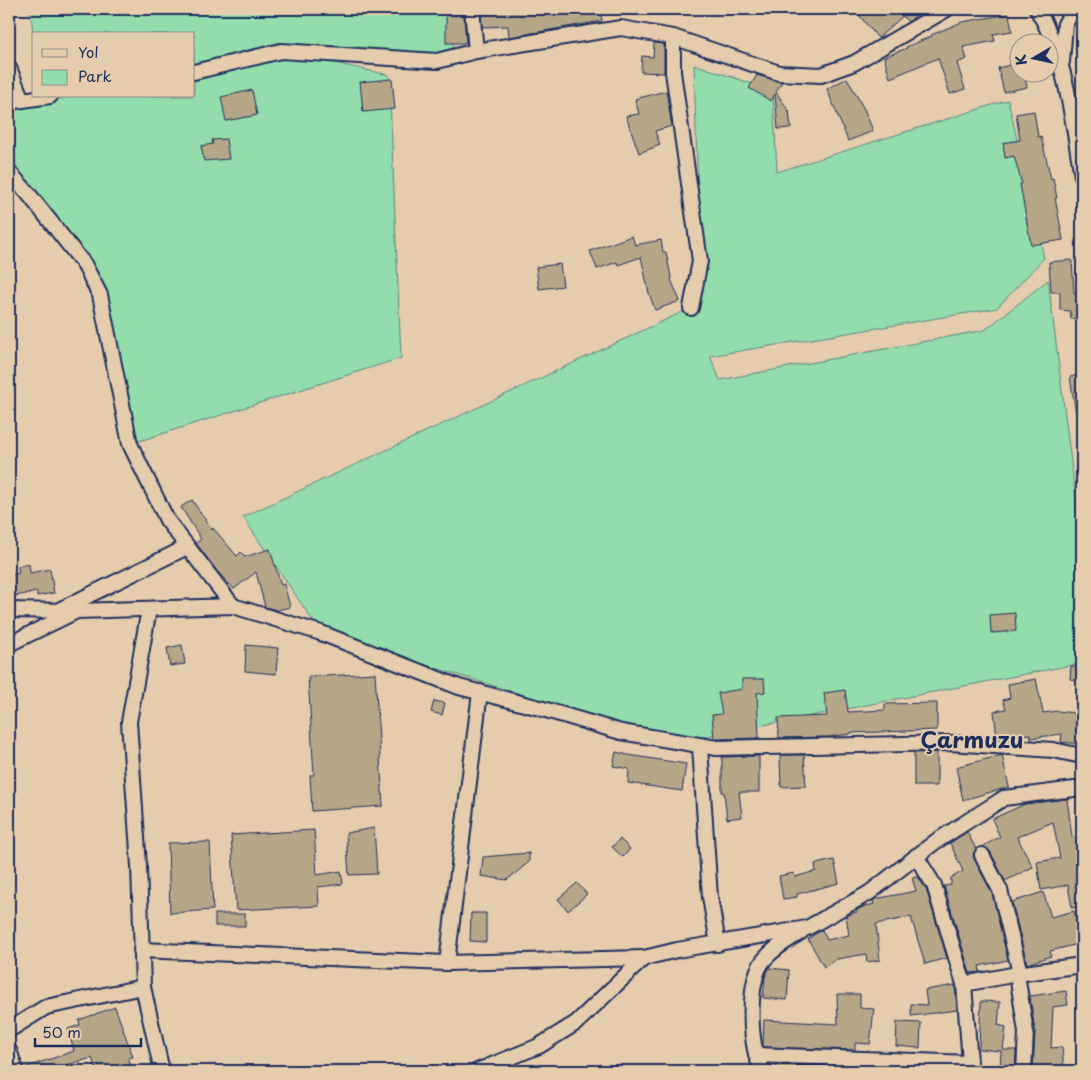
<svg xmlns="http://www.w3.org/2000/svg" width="1091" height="1080" font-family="'Playpen Sans',sans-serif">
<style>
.green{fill:#93ddac;stroke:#578685}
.building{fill:#b6a688;stroke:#1b2f5e}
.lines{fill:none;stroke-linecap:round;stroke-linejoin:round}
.minor-casing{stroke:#1b2f5e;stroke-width:18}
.minor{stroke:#e4ccac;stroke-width:14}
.labels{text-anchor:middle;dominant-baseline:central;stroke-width:4;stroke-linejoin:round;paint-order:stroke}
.district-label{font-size:22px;font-weight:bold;fill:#1b2f5e;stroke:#e4ccac}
</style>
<rect width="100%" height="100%" fill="#e4ccac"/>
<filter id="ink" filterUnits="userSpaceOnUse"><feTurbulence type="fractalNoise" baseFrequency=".02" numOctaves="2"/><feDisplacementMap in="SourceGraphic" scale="10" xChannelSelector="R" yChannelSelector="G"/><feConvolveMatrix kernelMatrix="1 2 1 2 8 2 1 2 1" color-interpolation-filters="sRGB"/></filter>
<g filter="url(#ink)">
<!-- green -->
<g class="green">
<path d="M30 9H449L455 56 285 52 389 75 401 358 130 444 84 264 9 174V110L73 96H194V34H34V38Z"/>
<path d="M694 64 773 91 777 172 1008 100 1044 258 997 308 710 356 720 380 985 330 1048 280 1082 549V663L677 742 321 633 243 517 691 308 700 260Z"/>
</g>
<!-- building -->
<g class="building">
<path d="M485 9H600L602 21 509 37 508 26 482 27 481 15H485Z"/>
<path d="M864 9H924L908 22 903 16 878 38 858 14Z"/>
<path d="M1009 14 1012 31 993 34 995 41 963 47 967 59 957 63 965 89 950 94 938 58 890 78 884 57 907 48 906 47 932 36 931 35 962 22Z"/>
<path d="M446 15H464L466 43H446Z"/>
<path d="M654 43 664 44V73L641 72 642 56 653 57Z"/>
<path d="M1018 63V72H1024L1027 87 1004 92 998 68Z"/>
<path d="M757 75 782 82 776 92 789 111 791 128 778 129 775 94 771 101 749 88Z"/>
<path d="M847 78 865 111 873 131 848 141 827 89Z"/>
<path d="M392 79 395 109 363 112 360 82Z"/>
<path d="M252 90 257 115 226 121 221 97Z"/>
<path d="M666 91 672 126 655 131 660 145 639 153 626 116 639 114 635 99Z"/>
<path d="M1034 111 1038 137 1041 136 1051 179 1053 178 1057 198H1055L1063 240 1031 245 1020 184H1022L1014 156 1005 158 1003 143 1020 140 1016 114Z"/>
<path d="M226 139 229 159 204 161 201 146 213 144 212 140Z"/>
<path d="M632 236 635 245 661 240 663 252H666L672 282 680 301 655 310 649 293 641 257 618 265 617 262 597 269 590 251Z"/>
<path d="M1072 260 1074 293 1082 292V317L1071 319 1070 311 1060 310V292H1051L1049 262Z"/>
<path d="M560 264 563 286 539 289 536 267Z"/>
<path d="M1082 374V413L1076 414 1070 377Z"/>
<path d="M192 500 212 530 213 528 237 556 241 552 245 557 270 549 281 585 284 584 290 607 277 610 265 607 256 572 234 589 216 570 196 543 201 539 181 507Z"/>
<path d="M29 564 30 573 50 569 54 593 37 596V592L9 597V575L19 573 18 566Z"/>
<path d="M1015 613 1016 631 991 633 990 615Z"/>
<path d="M182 645 185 664 170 666 167 648Z"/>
<path d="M246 645 278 648 276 674 245 671Z"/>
<path d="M1071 666 1082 667V681L1070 679Z"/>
<path d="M375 673 383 806 312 811 310 775H314L308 677Z"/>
<path d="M742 679H764L765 692 757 693 759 738 714 739 712 715 722 714 718 693 742 689Z"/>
<path d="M1036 679 1043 713 1058 711 1082 714V744L1061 742 1062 734 1031 738 1030 734 997 737 994 711 1006 709 1003 700 1010 698 1008 684Z"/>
<path d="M845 690 848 712 885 710V704L937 703V730L850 733V734L829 737 779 738 778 718 827 716 824 693Z"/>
<path d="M434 701 445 703 442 715 431 712Z"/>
<path d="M616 752 628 755 686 764 682 791 628 783 629 769 613 766Z"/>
<path d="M937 752V786H914V753Z"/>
<path d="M780 755H804L806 786 781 787Z"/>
<path d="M1002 755 1009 787 963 800 956 767Z"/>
<path d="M759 756V792H739L742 817 727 819 724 792H722V757Z"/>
<path d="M1067 799 1072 837 1082 835V906L1072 908 1068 885 1041 890 1037 862 1060 858 1053 822 1017 837 1033 867 1005 881 990 851 983 846 1000 837 992 819 1025 804Z"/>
<path d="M374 828 377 874 349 875 346 833Z"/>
<path d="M314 830 317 875 341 871 343 884 318 887 319 906 236 910 231 835Z"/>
<path d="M967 832 976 849 973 854 974 859 992 893 1008 960 979 966 980 972 970 973 944 886 951 885V878L963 871 950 843Z"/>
<path d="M620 839 630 849 623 857 612 847Z"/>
<path d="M210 842 213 910 170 913 168 843Z"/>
<path d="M529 853V862L507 880 481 876 483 857Z"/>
<path d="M834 860 839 883 797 894V897L783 899 779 876 794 873 795 877 816 871 815 864Z"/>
<path d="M918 877 926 889 947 958 925 964 911 917 876 924 880 960 867 962 866 954 837 959 824 967 808 939 822 930 827 940 849 935 846 916 857 912V910L863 907 874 904 873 901 875 899 916 891 912 878Z"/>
<path d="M577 883 587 894 568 911 558 899Z"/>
<path d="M1043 892 1051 917 1074 911 1082 943 1050 951 1051 956 1027 964 1012 902Z"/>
<path d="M471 913H486V942L470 941Z"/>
<rect x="215" y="914" width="30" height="12"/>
<path d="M769 968 789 970 787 1000 763 998 765 977Z"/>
<path d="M955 985 957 1010 911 1016V1004L927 1005 925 990Z"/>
<path d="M1066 991 1068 1005 1053 1007 1051 1048 1062 1047 1064 1071H1033L1035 1032 1030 996Z"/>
<path d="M837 994H860V1008L874 1009 870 1044 855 1043V1050L763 1047 764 1020 838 1024Z"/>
<path d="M981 1001 1000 1002 998 1025 1006 1027 1003 1050H1016L1015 1071H1000L1001 1051 979 1049Z"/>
<path d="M115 1007 133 1057 128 1058 133 1071H97L92 1058 63 1066 65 1071H25L24 1068 74 1051 68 1029 80 1025 79 1020Z"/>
<path d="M897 1022 921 1023 920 1048 896 1046Z"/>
<path d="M776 1064 853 1067V1071H776Z"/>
</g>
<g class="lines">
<defs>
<g id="minor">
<path d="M472 9 476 51"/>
<path d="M1037 9C1067 59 1072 120 1082 176"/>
<path d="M673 37V72L700 261 691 308"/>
<path d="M1062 62 1065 24 1074 9"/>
<path d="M9 68 22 100"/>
<path d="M194 72 281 51 437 61 476 51 621 28 673 37 779 73 821 75 854 63 947 9"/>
<path d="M9 102 50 96"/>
<path d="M9 172 27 192 84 264 100 295 130 444 167 520 233 606"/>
<path d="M9 610 68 611"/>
<path d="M59 610 187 547"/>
<path d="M9 644 77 611 233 606 321 633 459 687 536 707 621 732 717 748 950 743 1053 750 1082 756"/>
<path d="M700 747 710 897 718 944"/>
<path d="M982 855 1000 890 1020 973"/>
<path d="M916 856 934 885 964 984"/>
<path d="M141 950 447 963 644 958"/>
<path d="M447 963 480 692"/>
<path d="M1017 974 1026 1032 1024 1071"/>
<path d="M143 987 139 866 129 722 149 609"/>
<path d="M9 1030 46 1007 143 987 162 1071"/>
<path d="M9 1050 16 1071"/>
<path d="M756 1055 970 1063 964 984 1017 974 1082 965"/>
<path d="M477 1071 539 1046 576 1023 644 958 677 950 807 928 869 893 935 842 1004 798 1082 788"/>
<path d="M763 1071C761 1066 757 1060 756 1054 750 1030 748 979 764 960 774 948 788 940 801 932"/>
</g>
</defs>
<!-- minor casing -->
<use href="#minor" class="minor-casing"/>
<!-- minor -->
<use href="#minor" class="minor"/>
</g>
</g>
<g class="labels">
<!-- district labels -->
<g class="district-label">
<text x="972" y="738">Çarmuzu</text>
</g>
</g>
<!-- margin -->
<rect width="1091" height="1080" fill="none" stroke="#e4ccac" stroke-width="30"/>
<rect x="15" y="15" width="1061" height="1050" fill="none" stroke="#1b2f5e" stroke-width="2" filter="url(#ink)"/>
<!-- legend -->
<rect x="32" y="32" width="162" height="65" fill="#e4ccac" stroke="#948d8d"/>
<rect x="42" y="49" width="25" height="8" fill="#e4ccac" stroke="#948d8d"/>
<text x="78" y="58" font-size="15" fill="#1b2f5e">Yol</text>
<rect x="42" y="70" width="25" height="15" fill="#93ddac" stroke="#948d8d"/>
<text x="78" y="82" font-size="15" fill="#1b2f5e">Park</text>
<!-- north arrow -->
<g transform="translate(1034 58) rotate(261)"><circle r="24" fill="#e4ccac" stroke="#948d8d"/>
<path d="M0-4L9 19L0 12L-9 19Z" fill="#1b2f5e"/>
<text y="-8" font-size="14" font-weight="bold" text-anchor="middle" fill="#1b2f5e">K</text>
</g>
<!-- scale -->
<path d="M35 1038v8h106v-8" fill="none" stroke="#1b2f5e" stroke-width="2.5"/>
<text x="42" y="1038" font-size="15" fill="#1b2f5e" stroke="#e4ccac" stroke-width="4" paint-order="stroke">50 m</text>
</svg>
